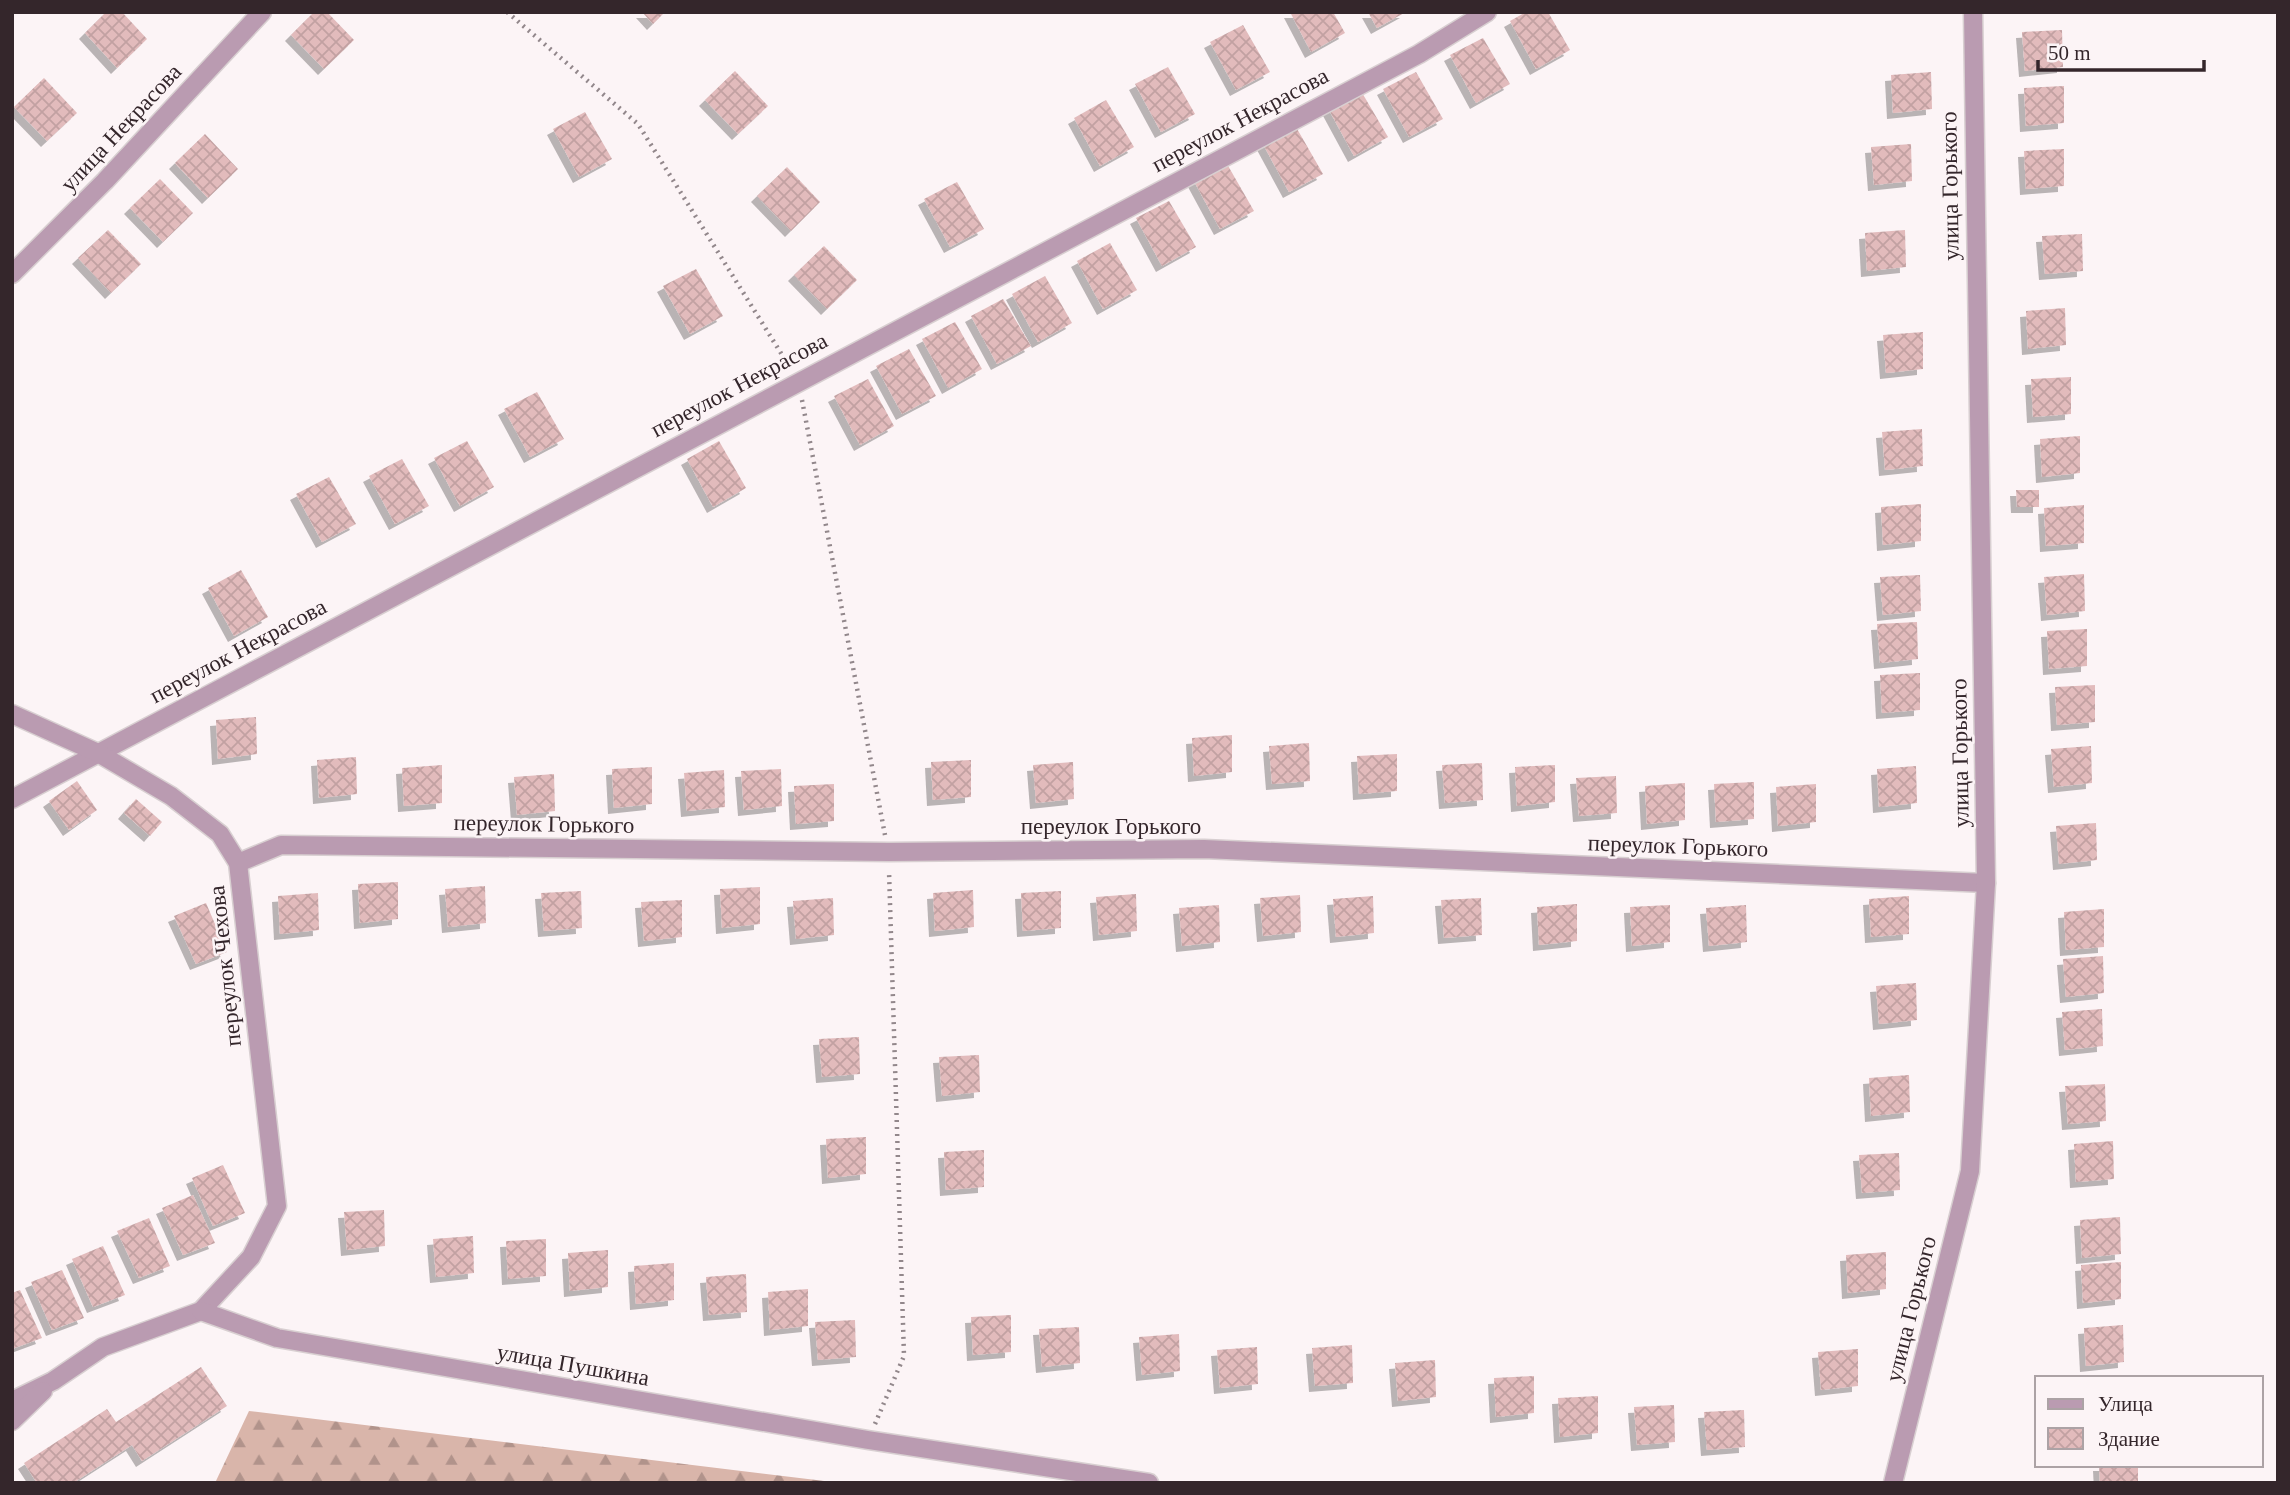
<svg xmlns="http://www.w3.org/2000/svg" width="2290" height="1495" font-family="Georgia,serif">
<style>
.forest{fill:url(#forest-firs)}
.building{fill:url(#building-cross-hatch);filter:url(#shadow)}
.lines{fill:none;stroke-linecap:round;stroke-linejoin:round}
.minor-casing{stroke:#d8cfd1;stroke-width:21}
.tertiary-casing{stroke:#d8cfd1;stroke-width:21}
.path{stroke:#92878b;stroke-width:4.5;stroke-dasharray:2 5;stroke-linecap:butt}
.minor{stroke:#ba9bb1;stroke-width:18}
.tertiary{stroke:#ba9bb1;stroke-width:18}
.labels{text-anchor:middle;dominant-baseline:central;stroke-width:5;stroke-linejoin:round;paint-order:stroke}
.street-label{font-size:23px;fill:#34262b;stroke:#fcf4f6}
</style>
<defs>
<pattern id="forest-firs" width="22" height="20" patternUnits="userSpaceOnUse" patternTransform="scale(1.75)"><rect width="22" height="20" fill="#d9b5aa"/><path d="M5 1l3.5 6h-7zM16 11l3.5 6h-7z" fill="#b1938b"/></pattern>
<pattern id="building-cross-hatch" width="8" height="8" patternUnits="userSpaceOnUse" patternTransform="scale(1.75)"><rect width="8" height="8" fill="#e2bbbc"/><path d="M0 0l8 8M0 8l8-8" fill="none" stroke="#c2a1a2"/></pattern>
<filter id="shadow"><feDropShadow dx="-6" dy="6" stdDeviation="0" flood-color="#0004"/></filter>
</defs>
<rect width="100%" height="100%" fill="#fcf4f6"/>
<!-- forest -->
<path class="forest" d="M249 1411 841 1483H215Z"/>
<!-- building -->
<g class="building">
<path d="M106 12H122L147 39 117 68 85 33Z"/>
<path d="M314 12H327L354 40 324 69 291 35Z"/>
<path d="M642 12H665L653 24Z"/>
<path d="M1290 12H1333L1345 33 1311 52Z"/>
<path d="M1368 12H1406L1377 28Z"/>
<path d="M1526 12H1548L1570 50 1536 69 1510 21Z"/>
<path d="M1243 25 1270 72 1236 90 1210 42Z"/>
<path d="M2062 30 2063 67 2025 71 2022 32Z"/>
<path d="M1483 38 1510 84 1476 103 1450 55Z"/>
<path d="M1168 67 1195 114 1161 132 1135 84Z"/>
<path d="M735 71 768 106 738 134 705 100Z"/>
<path d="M1416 72 1443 119 1409 137 1383 89Z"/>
<path d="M1931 72 1932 109 1893 113 1891 75Z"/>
<path d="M44 78 77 113 47 141 14 107Z"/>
<path d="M2064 86V123L2026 126 2024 88Z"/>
<path d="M1361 91 1388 137 1354 156 1328 108Z"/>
<path d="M1106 100 1134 147 1100 166 1074 118Z"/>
<path d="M585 112 612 159 579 177 553 129Z"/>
<path d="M1296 127 1323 174 1289 192 1263 144Z"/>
<path d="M205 134 238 169 208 198 175 163Z"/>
<path d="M1911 144 1912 181 1874 185 1871 147Z"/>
<path d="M2064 149V186L2026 189 2024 151Z"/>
<path d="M1227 164 1254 211 1220 229 1194 181Z"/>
<path d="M787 167 820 202 791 231 757 196Z"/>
<path d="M160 179 193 213 163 242 130 208Z"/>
<path d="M957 182 984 229 950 247 924 199Z"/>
<path d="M1169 201 1196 247 1162 266 1136 218Z"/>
<path d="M108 230 141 264 111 293 78 258Z"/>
<path d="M1905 230 1906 267 1867 271 1865 233Z"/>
<path d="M2082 234 2083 271 2045 274 2042 236Z"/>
<path d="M1110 243 1137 290 1103 309 1077 261Z"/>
<path d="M824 246 857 280 827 309 794 275Z"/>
<path d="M696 269 723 316 690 334 663 286Z"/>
<path d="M1045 276 1072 323 1038 342 1012 294Z"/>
<path d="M1003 299 1031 346 997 364 971 316Z"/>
<path d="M2065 308 2066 345 2028 349 2026 311Z"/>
<path d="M955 322 982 369 948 388 922 339Z"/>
<path d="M1923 332V369L1886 373 1883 335Z"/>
<path d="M909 349 936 396 902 414 876 366Z"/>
<path d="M2071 377V414L2033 417 2031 379Z"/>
<path d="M868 379 894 426 860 445 834 396Z"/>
<path d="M537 392 564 439 530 457 504 409Z"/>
<path d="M1922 429 1923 466 1885 470 1882 432Z"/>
<path d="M2080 436V473L2042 477 2040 439Z"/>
<path d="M467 441 494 487 460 506 434 458Z"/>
<path d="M719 441 746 488 713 507 687 459Z"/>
<path d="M402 459 429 506 395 524 369 476Z"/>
<path d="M329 477 356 524 322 542 296 494Z"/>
<path d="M2016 490H2039V507H2017Z"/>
<path d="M1921 504V541L1883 545 1881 507Z"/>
<path d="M2084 505V543L2046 546 2044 508Z"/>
<path d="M241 570 268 617 234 636 208 588Z"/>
<path d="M2084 574 2085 611 2047 615 2044 577Z"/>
<path d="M1920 575 1921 611 1883 615 1880 577Z"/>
<path d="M1917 622 1918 659 1880 663 1877 624Z"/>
<path d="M2087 629V666L2049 669 2047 631Z"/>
<path d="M1920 673V710L1882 713 1880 675Z"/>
<path d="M2095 685V722L2057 725 2055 687Z"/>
<path d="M256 717 257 754 218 759 216 720Z"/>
<path d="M1232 735V772L1194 776 1192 738Z"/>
<path d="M1309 743 1310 781 1272 784 1269 746Z"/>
<path d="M2091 746 2092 783 2054 787 2051 749Z"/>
<path d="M1397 754V791L1359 794 1357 756Z"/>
<path d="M356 757 357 794 319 798 317 760Z"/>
<path d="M971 760V797L933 800 931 762Z"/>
<path d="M1073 762 1074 799 1036 803 1033 765Z"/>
<path d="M1482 763 1483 800 1445 803 1442 765Z"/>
<path d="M442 765V803L404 806 402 768Z"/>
<path d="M1555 765V802L1517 806 1515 767Z"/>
<path d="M1916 766 1917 803 1879 807 1877 769Z"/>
<path d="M652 767V804L614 808 612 769Z"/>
<path d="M781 769 782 806 744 810 741 771Z"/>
<path d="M724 770 725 807 687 811 684 773Z"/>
<path d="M554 774 555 811 517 815 514 777Z"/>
<path d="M1616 776 1617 813 1579 816 1576 778Z"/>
<path d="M77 781 97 810 69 830 49 801Z"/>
<path d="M1754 782V819L1716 822 1714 784Z"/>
<path d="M1685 783V820L1647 824 1645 786Z"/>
<path d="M834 784V821L796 824 794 786Z"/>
<path d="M1816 784V822L1778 826 1776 787Z"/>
<path d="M136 799 162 822 150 836 124 813Z"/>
<path d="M2096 823 2097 860 2059 864 2056 826Z"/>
<path d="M398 882V919L360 923 358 884Z"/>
<path d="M485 886 486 923 448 927 445 889Z"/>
<path d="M760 887V924L722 928 720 889Z"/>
<path d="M973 890 974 927 935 931 933 893Z"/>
<path d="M581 891 582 928 544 931 541 893Z"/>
<path d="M1061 891V928L1023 931 1021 893Z"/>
<path d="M318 893 319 930 280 934 278 896Z"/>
<path d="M1136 894 1137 931 1099 935 1096 897Z"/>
<path d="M1300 895 1301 932 1263 936 1260 898Z"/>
<path d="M1373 896 1374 933 1336 937 1333 899Z"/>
<path d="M1909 896V934L1871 937 1869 899Z"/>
<path d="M833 898 834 935 796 939 793 901Z"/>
<path d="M1481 898 1482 935 1444 938 1441 900Z"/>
<path d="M682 900V937L644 941 641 902Z"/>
<path d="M206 903 227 952 196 964 174 916Z"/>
<path d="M1577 904V941L1539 945 1537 907Z"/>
<path d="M1219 905 1220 942 1182 946 1179 908Z"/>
<path d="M1670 905V942L1632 946 1630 907Z"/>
<path d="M1746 905 1747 942 1709 946 1706 908Z"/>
<path d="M2104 909V947L2066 950 2064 912Z"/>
<path d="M2103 956 2104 993 2066 997 2063 959Z"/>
<path d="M1916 983 1917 1020 1879 1024 1876 986Z"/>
<path d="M2102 1009 2103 1046 2065 1050 2062 1012Z"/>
<path d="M859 1037 860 1074 822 1077 819 1039Z"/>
<path d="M979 1055 980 1092 942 1096 939 1057Z"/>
<path d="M1909 1075 1910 1112 1871 1116 1869 1078Z"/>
<path d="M2105 1084 2106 1121 2068 1124 2065 1086Z"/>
<path d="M866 1137V1174L828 1178 826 1139Z"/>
<path d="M2113 1141 2114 1179 2076 1182 2074 1144Z"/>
<path d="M984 1150V1187L946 1190 944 1152Z"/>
<path d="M1899 1153 1900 1190 1862 1193 1859 1155Z"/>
<path d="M223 1165 245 1213 213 1226 192 1178Z"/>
<path d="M193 1195 215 1243 183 1255 162 1208Z"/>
<path d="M384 1210 385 1246 347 1250 344 1212Z"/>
<path d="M2120 1217 2121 1254 2082 1258 2080 1220Z"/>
<path d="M149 1218 170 1266 139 1278 117 1231Z"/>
<path d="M473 1236 474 1273 436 1277 433 1239Z"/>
<path d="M546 1239V1276L508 1279 506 1241Z"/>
<path d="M103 1246 125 1295 93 1307 72 1259Z"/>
<path d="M608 1250V1287L570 1291 568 1253Z"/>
<path d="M1886 1252V1289L1848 1293 1846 1255Z"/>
<path d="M2121 1262V1299L2083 1303 2081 1265Z"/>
<path d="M674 1263V1300L636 1304 634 1266Z"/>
<path d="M62 1270 84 1318 52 1330 31 1282Z"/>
<path d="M746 1274 747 1312 709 1315 706 1277Z"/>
<path d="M808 1289V1326L770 1330 768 1292Z"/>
<path d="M20 1290 42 1338 12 1349V1293Z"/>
<path d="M1011 1315V1352L973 1355 971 1317Z"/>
<path d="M855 1320 856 1357 818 1360 815 1322Z"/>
<path d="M2123 1325 2124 1362 2086 1366 2084 1328Z"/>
<path d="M1079 1327 1080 1363 1042 1367 1039 1329Z"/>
<path d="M1179 1334 1180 1371 1142 1375 1139 1337Z"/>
<path d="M1352 1345 1353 1383 1315 1386 1312 1348Z"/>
<path d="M1257 1347 1258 1384 1220 1388 1217 1350Z"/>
<path d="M1858 1349V1386L1821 1390 1818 1352Z"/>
<path d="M1435 1360 1436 1397 1398 1401 1395 1363Z"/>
<path d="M201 1367 227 1406 142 1461 132 1445 73 1483H37L24 1463 107 1409 116 1422Z"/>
<path d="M1534 1376V1413L1496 1417 1494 1378Z"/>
<path d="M1598 1396V1433L1560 1437 1558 1398Z"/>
<path d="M1674 1405 1675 1442 1637 1445 1634 1407Z"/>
<path d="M1744 1410 1745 1447 1707 1450 1704 1412Z"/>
<path d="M2099 1465H2138V1483H2100Z"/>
</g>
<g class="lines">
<defs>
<g id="minor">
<path d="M12 799 1419 54 1487 12"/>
<path d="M238 863 281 845 889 852 1204 849 1986 883"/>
</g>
<g id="tertiary">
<path d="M12 274 105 181 262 12"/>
<path d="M12 714 98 753 171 796 220 834 238 863 277 1206 251 1257 201 1311 103 1347 53 1381 12 1401"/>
<path d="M201 1311 277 1338 868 1440 1149 1483"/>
<path d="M12 1421 43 1391"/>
<path d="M1893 1483 1970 1171 1986 883 1973 12"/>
</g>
</defs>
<!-- minor casing -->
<use href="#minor" class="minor-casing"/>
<!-- tertiary casing -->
<use href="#tertiary" class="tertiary-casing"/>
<!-- path -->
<g class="path">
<path d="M507 12 638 124 789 366"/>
<path d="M802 400 885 835"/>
<path d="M875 1424 904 1356 889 871"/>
</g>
<!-- minor -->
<use href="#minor" class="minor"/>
<!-- tertiary -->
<use href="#tertiary" class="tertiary"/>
</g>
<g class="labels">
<!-- street labels -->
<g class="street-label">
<text transform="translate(1240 120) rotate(-28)">переулок Некрасова</text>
<text transform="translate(121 128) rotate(-47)">улица Некрасова</text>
<text transform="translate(1950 186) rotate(-91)">улица Горького</text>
<text transform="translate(739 385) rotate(-28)">переулок Некрасова</text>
<text transform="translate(238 651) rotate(-28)">переулок Некрасова</text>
<text transform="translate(1960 753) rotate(-91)">улица Горького</text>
<text transform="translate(544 824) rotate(1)">переулок Горького</text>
<text x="1111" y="826">переулок Горького</text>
<text transform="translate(1678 846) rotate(2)">переулок Горького</text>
<text transform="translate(225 966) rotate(-96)">переулок Чехова</text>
<text transform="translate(1911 1309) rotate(-76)">улица Горького</text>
<text transform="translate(573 1365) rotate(10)">улица Пушкина</text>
</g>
</g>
<!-- border -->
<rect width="2290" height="1495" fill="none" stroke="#34262b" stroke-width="28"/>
<!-- legend -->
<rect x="2035" y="1376" width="228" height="91" fill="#fcf4f6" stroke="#aca2a5" stroke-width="2"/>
<rect x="2048" y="1399" width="35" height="10" fill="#ba9bb1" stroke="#aca2a5" stroke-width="2"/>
<text x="2098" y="1411" font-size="21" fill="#34262b">Улица</text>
<rect x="2048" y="1428" width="35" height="21" fill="url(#building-cross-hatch)" stroke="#aca2a5" stroke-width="2"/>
<text x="2098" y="1446" font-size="21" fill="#34262b">Здание</text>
<!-- scale -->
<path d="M2038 60v10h166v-10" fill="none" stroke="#34262b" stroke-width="3.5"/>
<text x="2048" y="60" font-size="21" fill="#34262b" stroke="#fcf4f6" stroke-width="5" paint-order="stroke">50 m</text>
</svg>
